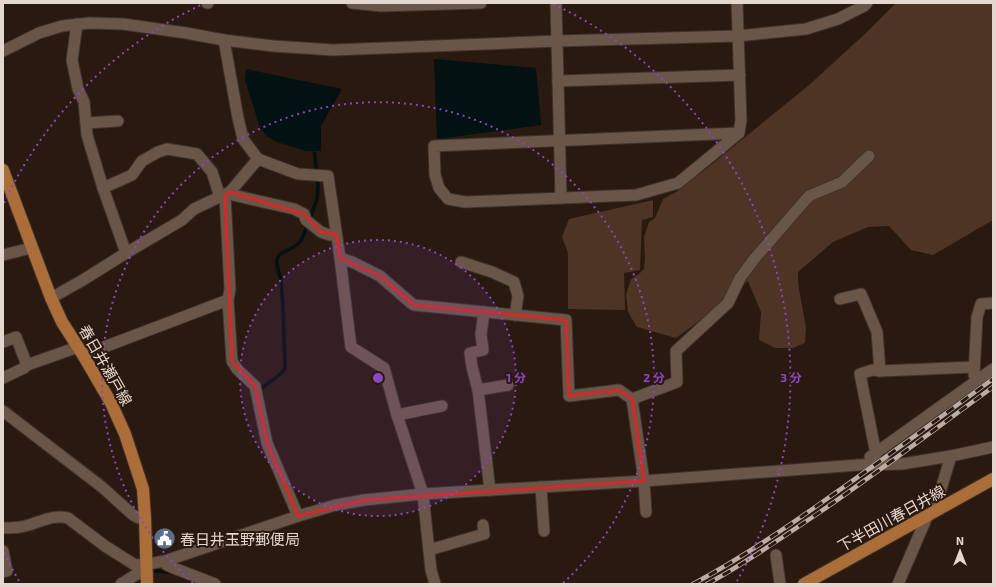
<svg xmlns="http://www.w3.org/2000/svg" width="996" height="587" font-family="'Exo 2','Noto Sans JP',sans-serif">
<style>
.green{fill:#4d3424}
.water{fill:#021111}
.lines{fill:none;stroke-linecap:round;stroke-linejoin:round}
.stream{stroke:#021111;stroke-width:3.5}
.minor-casing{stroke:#40322e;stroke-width:13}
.major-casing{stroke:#40322e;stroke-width:14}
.minor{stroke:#6a5549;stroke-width:11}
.major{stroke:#ac6e39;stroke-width:12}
.rail-casing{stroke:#bbada5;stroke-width:4.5}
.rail{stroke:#2a190e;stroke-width:3;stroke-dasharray:9;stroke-linecap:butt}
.marked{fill:none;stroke:#d62828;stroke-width:3;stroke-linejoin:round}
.ring{fill:none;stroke:#8b46c2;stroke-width:2;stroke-dasharray:2 4}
.labels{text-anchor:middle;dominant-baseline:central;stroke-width:4;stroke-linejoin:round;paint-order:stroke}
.street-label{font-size:15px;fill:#e4d7d0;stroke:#2a190e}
.poi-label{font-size:15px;fill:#e4d7d0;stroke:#2a190e;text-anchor:start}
.centre{fill:#8b46c2;stroke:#2a190e;stroke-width:2}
.ring-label{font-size:12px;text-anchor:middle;font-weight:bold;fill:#8b46c2;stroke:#2a190e;stroke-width:4;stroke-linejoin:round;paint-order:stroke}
</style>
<rect width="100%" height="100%" fill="#2a190e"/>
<!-- green -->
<g class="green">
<path d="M896 3H993V220L933 255 911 250 889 226 868 227 833 242 798 272V283L806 328 805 343 793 348H775L759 340 761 312 748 281 710 313 676 338 637 327 628 312 626 295 631 279 640 273 644 269 645 258 644 237 649 222 655 218 663 199 676 192 706 169 809 85 867 32Z"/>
<path d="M653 200V217L642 220 640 270 624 273 625 310 568 309V253L562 237 569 219Z"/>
</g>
<!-- water -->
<g class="water">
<path d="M434 59 536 68 541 125 437 139Z"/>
<path d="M246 69 342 89 321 126V151H306L277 142 268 137 260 128 245 80Z"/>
</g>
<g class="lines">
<!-- stream -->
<g class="stream">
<path d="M261 389C268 381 280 378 285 368L283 308 281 281 277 265V259L280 254 294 247 301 241 310 219 317 199 318 186 314 148"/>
<path d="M156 571H159L175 573"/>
</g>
<defs>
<g id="minor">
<path d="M207 3H208"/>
<path d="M352 3 381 6 481 3"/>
<path d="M556 3 561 198"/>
<path d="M737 3 741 120 739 133 678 183 636 195 465 202 448 199 439 188 435 175 434 146 739 133"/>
<path d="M77 24 72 60 78 89 84 102 87 135 103 188 126 253"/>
<path d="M224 40 238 118 243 139 258 159 298 174 328 176 340 258 351 347 384 368 397 415 423 494 431 570 435 584"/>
<path d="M3 51 39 33 62 26 89 23 123 24 186 33 224 40 273 46 333 50 557 41 738 36 806 29 838 19 864 6 867 3"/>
<path d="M558 81 740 75"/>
<path d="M86 123 118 121"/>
<path d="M103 188 132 175 142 161 158 152 167 149 197 154 212 172 220 197"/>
<path d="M230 192 233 195 294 209 304 214 306 220 321 232 330 235 336 234"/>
<path d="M225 195 230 289 228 300 232 361 237 369 255 386 267 443 298 516"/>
<path d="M3 255 31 248"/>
<path d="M340 258 352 262 380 276 411 303 414 305 566 320 569 396 619 390 632 399 644 481 646 512"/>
<path d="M461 262 492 272 514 282 518 296 515 315"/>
<path d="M51 298 83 280 126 253 182 220 194 209 230 192 258 159"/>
<path d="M840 299 861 294 877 332 880 371"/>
<path d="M484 312 481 334 483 350 470 353 472 367 478 390 490 490"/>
<path d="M3 342 16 337 27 365 78 347"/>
<path d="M83 355 228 300"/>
<path d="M974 375 977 317 981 304 993 303"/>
<path d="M3 378 24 368 27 365"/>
<path d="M478 390 508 385"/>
<path d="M632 399 677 382 676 351 728 303 740 278 755 258 809 196 842 182 869 156"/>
<path d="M3 411 102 487 133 515 139 518H145"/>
<path d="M397 415 442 406"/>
<path d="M876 454 860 374 872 370 880 371 974 367"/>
<path d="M870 457 993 369"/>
<path d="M541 487 544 531"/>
<path d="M934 512 951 456"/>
<path d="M3 528C10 528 18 528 25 526 41 522 52 514 68 518L105 546 135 565 147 564 165 561 298 516 336 505 364 500 423 494 644 481 858 465 902 464 951 456 993 447"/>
<path d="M429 550 484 534 483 525"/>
<path d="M3 551 7 571 3 572"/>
<path d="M776 555 780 584"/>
<path d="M165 561 167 565 171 567 215 584"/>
<path d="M121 584 137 574H147"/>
<path d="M898 584 927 517"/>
</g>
<g id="major">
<path d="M3 170 51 298 62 322 83 355 111 403 125 434 143 489 145 518 147 584"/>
<path d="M804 584 993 479"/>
</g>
</defs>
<!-- minor casing -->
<use href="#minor" class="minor-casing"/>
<!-- major casing -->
<use href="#major" class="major-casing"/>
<!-- minor -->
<use href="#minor" class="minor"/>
<!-- major -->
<use href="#major" class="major"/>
<defs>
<g id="rail">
<path d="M693 584C738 560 780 532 821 503 879 463 936 420 993 379"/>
<path d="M707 584C746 563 783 537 820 512 878 472 935 429 993 387"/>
</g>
</defs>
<!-- rail casing -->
<use href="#rail" class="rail-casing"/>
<!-- rail -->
<use href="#rail" class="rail"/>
</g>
<!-- marked area -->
<path class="marked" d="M230 192 304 214 321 232 336 234 340 258 380 276 414 305 566 320 569 396 619 390 632 399 644 481 364 500 298 516 267 443 255 386 232 361 225 195Z"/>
<!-- distance rings -->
<circle cx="378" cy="378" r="138" fill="#8b46c2" fill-opacity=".12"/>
<g class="ring">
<circle cx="378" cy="378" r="138"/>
<path d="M193 583A276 276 0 1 1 563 583"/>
<path d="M19 581A413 413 0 0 1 4 553M4 203A413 413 0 0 1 203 4M553 4A413 413 0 0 1 737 581"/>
</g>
<!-- icons -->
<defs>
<symbol id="civic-disc" viewBox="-11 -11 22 22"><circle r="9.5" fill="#5c6f8a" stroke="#2a190e"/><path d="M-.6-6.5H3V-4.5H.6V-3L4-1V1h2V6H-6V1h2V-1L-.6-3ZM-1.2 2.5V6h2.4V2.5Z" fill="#fff"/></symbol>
</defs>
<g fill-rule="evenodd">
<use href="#civic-disc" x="152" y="526" width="25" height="25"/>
</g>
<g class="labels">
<!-- street labels -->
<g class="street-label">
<text transform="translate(106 365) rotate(60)">春日井瀬戸線</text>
<text transform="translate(891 518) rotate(-29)">下半田川春日井線</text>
</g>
<!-- poi labels -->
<g class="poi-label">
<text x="180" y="539">春日井玉野郵便局</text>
</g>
</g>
<circle cx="378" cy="378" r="6" class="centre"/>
<g class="ring-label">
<text x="516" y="382">1 分</text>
<text x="654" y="382">2 分</text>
<text x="791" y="382">3 分</text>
</g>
<!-- border -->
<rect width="996" height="587" fill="none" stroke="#e4d7d0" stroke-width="8"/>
<!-- north arrow -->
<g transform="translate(960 551)" stroke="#2a190e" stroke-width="3" paint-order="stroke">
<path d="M0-3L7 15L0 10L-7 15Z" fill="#e4d7d0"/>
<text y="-6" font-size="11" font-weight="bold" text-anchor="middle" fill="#e4d7d0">N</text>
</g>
</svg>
